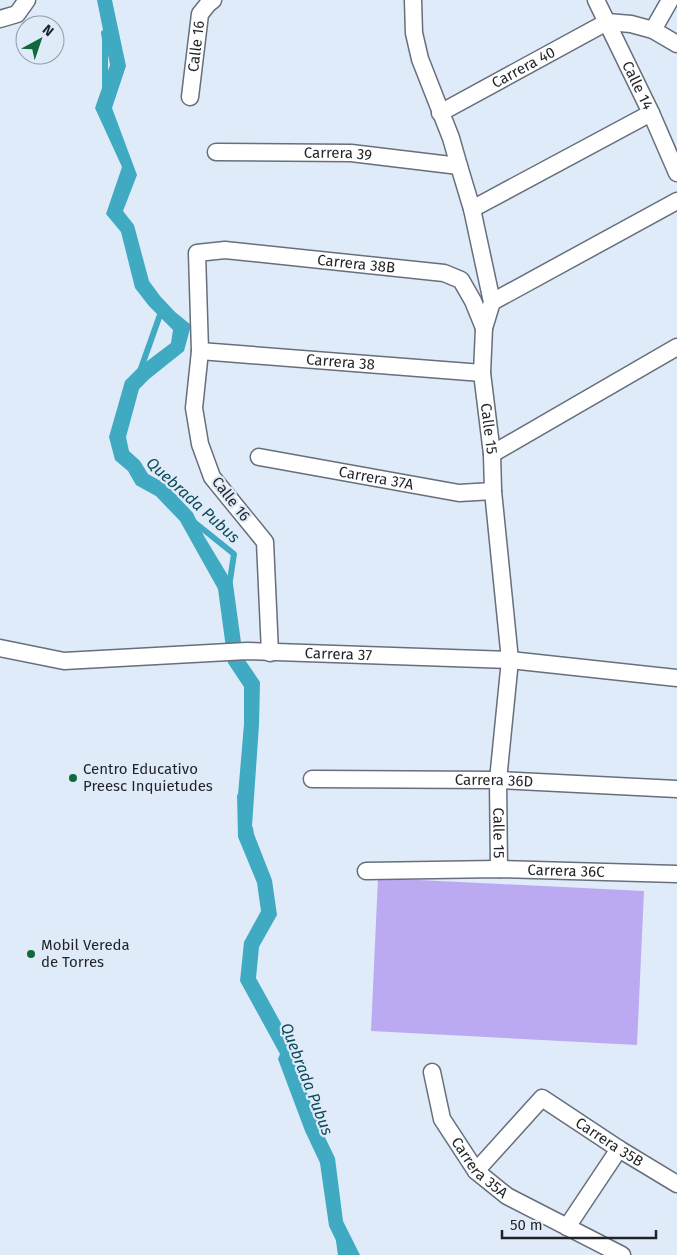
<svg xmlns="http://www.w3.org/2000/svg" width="677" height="1255" font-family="'Fira Sans',sans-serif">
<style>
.green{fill:#bbaaf2}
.water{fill:#3faac1}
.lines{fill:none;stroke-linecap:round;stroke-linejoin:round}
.stream{stroke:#3faac1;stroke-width:6}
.street-casing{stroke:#666f7b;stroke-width:19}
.street{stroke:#fff;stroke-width:16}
.poi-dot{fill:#0e693c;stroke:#e0ebf9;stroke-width:2}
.labels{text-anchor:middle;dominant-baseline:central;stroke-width:4.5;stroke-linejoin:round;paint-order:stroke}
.street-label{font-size:15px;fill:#1f2227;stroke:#e0ebf9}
.poi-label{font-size:15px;fill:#1f2227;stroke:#e0ebf9;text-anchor:start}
.water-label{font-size:16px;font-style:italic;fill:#0c4b57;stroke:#e0ebf9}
</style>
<rect width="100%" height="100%" fill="#e0ebf9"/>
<!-- green -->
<path class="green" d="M378 878 644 891 637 1045 371 1031Z"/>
<!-- water -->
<path class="water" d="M97 0H112L126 66 112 108 137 175 123 211 134 225 149 281 160 296 175 312 191 325 184 351 149 379 139 389 126 437 129 451 140 461 148 474 166 484 193 513 204 536 233 584 243 657 260 682 259 725 252 826 253 828 254 834 272 880 277 915 259 947 256 978 298 1054 295 1060 319 1125 335 1158 343 1221 360 1255H343L329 1226 320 1163 305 1131 278 1059 280 1054 240 981 244 942 261 911 257 883 238 837 237 794 238 795 244 724V687L228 663 218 589 180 521 156 496 136 485 128 471 115 460 109 437 125 381 138 368 171 343 173 330 149 306 135 288 121 232 106 214 122 167 95 108 110 65Z"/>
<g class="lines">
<!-- stream -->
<g class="stream">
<path d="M104 33 105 39V87"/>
<path d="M140 371 161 312 160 310"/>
<path d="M194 522 234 554 229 587"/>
<path d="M339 1241 341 1255"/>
</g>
<defs>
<g id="street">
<path id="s1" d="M413 0 414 33 420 59 451 138 459 166 472 209 492 302 484 328 482 373 492 454 493 491 510 660 498 780 499 869"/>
<path id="s2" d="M596 0 651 113 677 173"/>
<path d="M0 19 17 14 27 0"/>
<path d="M653 30 670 0"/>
<path id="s3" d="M190 97 200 14 208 4 213 0"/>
<path id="s4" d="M440 113 607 22 631 24 653 30 677 44"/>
<path id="s5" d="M216 152 351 153 459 166"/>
<path d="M472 209 651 113"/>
<path d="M492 302 677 201"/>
<path id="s6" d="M200 351 482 373"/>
<path d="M492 454 677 347"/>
<path id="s7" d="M259 457 459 493 493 491"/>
<path id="s8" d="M0 648 64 661 247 651 510 660 677 678"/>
<path id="s9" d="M270 653 265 542 212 477 200 444 194 408 200 351 197 253 225 250 444 273 461 280 473 301 484 328"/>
<path id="s10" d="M312 779 498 780 677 789"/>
<path id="s11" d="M366 871 499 869 677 874"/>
<path id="s12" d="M432 1072 442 1119 476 1171 507 1196 622 1255"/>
<path id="s13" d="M476 1171 542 1098 619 1149 677 1184"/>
<path d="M567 1227 619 1149"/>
</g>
</defs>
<!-- street casing -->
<use href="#street" class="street-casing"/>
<!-- street -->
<use href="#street" class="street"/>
</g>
<!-- markers -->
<g class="poi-dot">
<circle cx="73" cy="778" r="5"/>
<circle cx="31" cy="954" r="5"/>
</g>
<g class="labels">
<!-- street labels -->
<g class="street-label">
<text stroke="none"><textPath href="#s3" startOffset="51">Calle 16</textPath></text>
<text stroke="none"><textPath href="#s4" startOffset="95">Carrera 40</textPath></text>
<text stroke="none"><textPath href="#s2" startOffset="95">Calle 14</textPath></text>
<text stroke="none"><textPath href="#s5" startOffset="122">Carrera 39</textPath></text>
<text stroke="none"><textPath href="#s9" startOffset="582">Carrera 38B</textPath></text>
<text stroke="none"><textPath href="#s6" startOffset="141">Carrera 38</textPath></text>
<text stroke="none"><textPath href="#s1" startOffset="442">Calle 15</textPath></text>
<text stroke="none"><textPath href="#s7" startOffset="119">Carrera 37A</textPath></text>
<text transform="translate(231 499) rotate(52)">Calle 16</text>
<text stroke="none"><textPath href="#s8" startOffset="340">Carrera 37</textPath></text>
<text stroke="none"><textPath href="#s10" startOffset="182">Carrera 36D</textPath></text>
<text stroke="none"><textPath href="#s1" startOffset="848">Calle 15</textPath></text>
<text stroke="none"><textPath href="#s11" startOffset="200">Carrera 36C</textPath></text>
<text stroke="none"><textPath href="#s13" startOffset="179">Carrera 35B</textPath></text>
<text stroke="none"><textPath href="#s12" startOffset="110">Carrera 35A</textPath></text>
</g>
<!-- poi labels -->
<g class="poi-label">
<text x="83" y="769">Centro Educativo<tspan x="83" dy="17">Preesc Inquietudes</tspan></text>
<text x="41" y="945">Mobil Vereda<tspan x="41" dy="17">de Torres</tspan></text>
</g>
<!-- water labels -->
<g class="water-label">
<text transform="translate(193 500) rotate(42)">Quebrada Pubus</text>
<text transform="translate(307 1079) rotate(69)">Quebrada Pubus</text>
</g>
</g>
<!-- north arrow -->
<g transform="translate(40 40) rotate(40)"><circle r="24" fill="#e0ebf9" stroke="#939ba5"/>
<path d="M0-4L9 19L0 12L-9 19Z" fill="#0e693c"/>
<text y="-8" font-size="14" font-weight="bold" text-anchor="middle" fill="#1f2227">N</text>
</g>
<!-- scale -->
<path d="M502 1230v8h154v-8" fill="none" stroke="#1f2227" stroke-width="2.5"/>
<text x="510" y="1230" font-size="15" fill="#1f2227" stroke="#e0ebf9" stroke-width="4" paint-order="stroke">50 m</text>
</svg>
